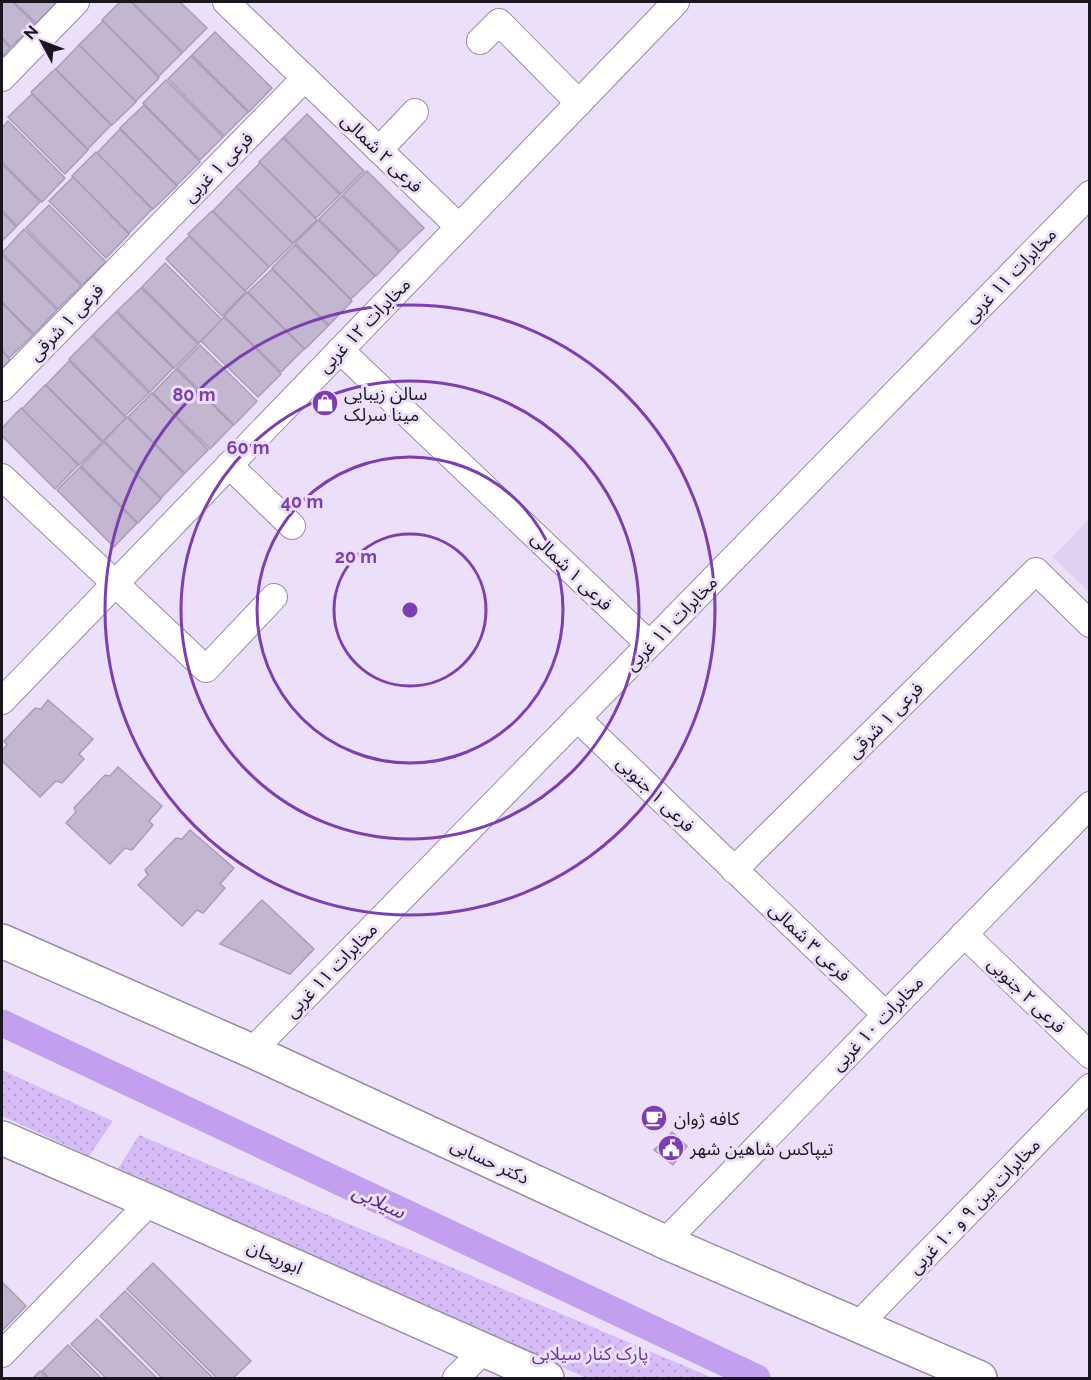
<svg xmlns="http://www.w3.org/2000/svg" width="1091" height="1380" font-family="Raleway,'Noto Sans Arabic',sans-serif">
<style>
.built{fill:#e0d1f2}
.park{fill:url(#park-dots)}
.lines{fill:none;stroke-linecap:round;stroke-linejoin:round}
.canal{stroke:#c59fef;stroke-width:27}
.building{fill:#c2b6d0;stroke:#a89db6;stroke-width:1.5}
.minor-casing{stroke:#978ca5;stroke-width:28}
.secondary-casing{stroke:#978ca5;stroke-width:36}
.minor{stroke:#fff;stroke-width:26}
.secondary{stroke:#fff;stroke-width:33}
.ring{fill:none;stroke:#7d3eb3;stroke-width:3}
.labels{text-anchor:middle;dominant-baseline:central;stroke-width:6;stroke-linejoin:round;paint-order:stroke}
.street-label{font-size:18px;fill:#1a161f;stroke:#ebdffa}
.poi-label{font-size:18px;fill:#1a161f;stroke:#ebdffa;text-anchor:start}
.park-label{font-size:18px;fill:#693895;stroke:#ebdffa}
.water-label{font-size:20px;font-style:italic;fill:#5c2a86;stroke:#ebdffa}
.centre{fill:#7d3eb3;stroke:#ebdffa;stroke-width:3}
.ring-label{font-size:18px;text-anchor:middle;font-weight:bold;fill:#7d3eb3;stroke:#ebdffa;stroke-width:6;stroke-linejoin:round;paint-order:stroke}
</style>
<defs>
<pattern id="park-dots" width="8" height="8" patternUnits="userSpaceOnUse" patternTransform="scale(1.5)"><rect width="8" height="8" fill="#d6bbf6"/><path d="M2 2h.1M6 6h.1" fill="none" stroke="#b7a0d2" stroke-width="1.8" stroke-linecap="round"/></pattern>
</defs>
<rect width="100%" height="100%" fill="#ebdffa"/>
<!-- built -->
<path class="built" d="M1089 519V592L1053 557Z"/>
<!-- park -->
<g class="park">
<path d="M2 1070 113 1121 89 1156 2 1116Z"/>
<path d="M139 1135 713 1378H586L471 1325 116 1172Z"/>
</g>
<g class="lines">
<!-- canal -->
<path class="canal" d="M2 1023 757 1378"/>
</g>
<!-- building -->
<g class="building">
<path d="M2 2H12L35 24 11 47 2 38Z"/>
<path d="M14 2H57L36 23Z"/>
<path d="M120 2H131L182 53 159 76 102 20Z"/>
<path d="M132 2H180L207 28 183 52Z"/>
<path d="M103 21 159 78 136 101 79 45Z"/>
<path d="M215 32 272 88 249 112 192 55Z"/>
<path d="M2 39 10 48 2 57Z"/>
<path d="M79 45 136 102 112 125 56 69Z"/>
<path d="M191 56 248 112 224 136 168 79Z"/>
<path d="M55 69 111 125 88 149 31 92Z"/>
<path d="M166 80 223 137 200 160 143 103Z"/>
<path d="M32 94 88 150 65 174 8 117Z"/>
<path d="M144 105 200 162 177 185 120 128Z"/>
<path d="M307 114 364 171 341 194 284 137Z"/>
<path d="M8 121 65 178 42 202 2 162V128Z"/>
<path d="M120 129 177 186 153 209 97 153Z"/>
<path d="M283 138 340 195 316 218 259 162Z"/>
<path d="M96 152 152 209 129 233 72 176Z"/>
<path d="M260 163 317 220 293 243 236 187Z"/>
<path d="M2 164 40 202 17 226 2 210Z"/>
<path d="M367 171 424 228 400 251 343 195Z"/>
<path d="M73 177 129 234 106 258 49 201Z"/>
<path d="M236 187 293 244 269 267 213 211Z"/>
<path d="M342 196 399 252 376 276 319 219Z"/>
<path d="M49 205 106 262 82 285 26 228Z"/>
<path d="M212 211 269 267 245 291 188 234Z"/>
<path d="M2 212 16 227 2 241Z"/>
<path d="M318 220 375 276 351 299 295 243Z"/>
<path d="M24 229 81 286 58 309 2 253Z"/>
<path d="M189 236 246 292 222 316 166 259Z"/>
<path d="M295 245 352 301 329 325 272 268Z"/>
<path d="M2 255 57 310 34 334 2 302Z"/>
<path d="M165 263 222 320 199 343 142 287Z"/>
<path d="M272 269 328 326 305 349 248 292Z"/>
<path d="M141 288 198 344 174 368 117 311Z"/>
<path d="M247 292 304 349 281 372 224 316Z"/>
<path d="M2 303 33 335 9 358 2 350Z"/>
<path d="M116 312 173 368 150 392 93 335Z"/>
<path d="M224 317 281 374 258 397 201 341Z"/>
<path d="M92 336 149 393 125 416 69 359Z"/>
<path d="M200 345 257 401 234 425 177 368Z"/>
<path d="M2 351 10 360 2 368Z"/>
<path d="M69 361 126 418 103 441 46 385Z"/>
<path d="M176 369 233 425 210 449 153 393Z"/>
<path d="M45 385 102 442 79 465 22 409Z"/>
<path d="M152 393 208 450 185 473 128 417Z"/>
<path d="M21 408 78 465 55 489 2 436V428Z"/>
<path d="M127 417 184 474 161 498 104 441Z"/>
<path d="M104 442 161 499 138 523 81 466Z"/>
<path d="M80 467 137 523 114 547 57 490Z"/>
<path d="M48 700 93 739 79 754 84 759 62 783 56 781 40 797 2 761V750L7 745 4 741 35 708 41 709Z"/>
<path d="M118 767 162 806 149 821 153 825 132 850 125 848 110 864 66 823 76 812 74 808 105 775 110 776Z"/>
<path d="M190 830 234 868 220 884 225 888 203 913 197 910 182 926 138 885 148 875 145 870 176 838 182 839Z"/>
<path d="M262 900 314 949 290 974 220 944Z"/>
<path d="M672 1132 687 1146 673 1165 654 1150Z"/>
<path d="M153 1263 251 1361 233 1378H217L127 1289Z"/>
<path d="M2 1282 26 1306 2 1331Z"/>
<path d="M125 1291 213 1378H162L100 1316Z"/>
<path d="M97 1319 157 1378H106L71 1344Z"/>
<path d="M68 1345 101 1378H49L42 1371Z"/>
<path d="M40 1371 47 1378H33Z"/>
</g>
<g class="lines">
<defs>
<g id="minor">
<path d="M226 2 459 227"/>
<path d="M480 41 499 22 579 103"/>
<path d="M2 78 76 2"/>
<path d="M379 150 415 112"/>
<path d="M340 350 649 644"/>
<path d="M2 388 305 78"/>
<path d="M229 465 292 526"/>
<path d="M2 477 206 669 274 597"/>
<path d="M2 701 676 2"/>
<path d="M577 718 885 1014"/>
<path d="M734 870 1036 571 1090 624"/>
<path d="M964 934 1090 1055"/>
<path d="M252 1051 1090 194"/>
<path d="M665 1242 1090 805"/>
<path d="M858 1325 1090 1087"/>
<path d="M2 1354 150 1202"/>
<path d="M456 1378 484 1350"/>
</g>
<g id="secondary">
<path d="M2 941 252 1051 665 1242 980 1378"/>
<path d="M2 1138 150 1202 547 1378"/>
</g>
</defs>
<!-- minor casing -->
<use href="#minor" class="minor-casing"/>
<!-- secondary casing -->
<use href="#secondary" class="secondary-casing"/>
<!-- minor -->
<use href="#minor" class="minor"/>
<!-- secondary -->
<use href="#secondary" class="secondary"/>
</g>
<!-- distance rings -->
<g class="ring">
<circle cx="410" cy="610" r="76"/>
<circle cx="410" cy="610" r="153"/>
<circle cx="410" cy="610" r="229"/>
<circle cx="410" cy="610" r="305"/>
</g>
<!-- icons -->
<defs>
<symbol id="shop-disc" viewBox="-11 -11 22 22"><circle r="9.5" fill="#7d3eb3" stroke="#ebdffa"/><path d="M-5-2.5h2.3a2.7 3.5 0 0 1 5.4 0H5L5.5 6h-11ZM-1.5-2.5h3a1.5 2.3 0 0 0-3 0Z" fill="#fff"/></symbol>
<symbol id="cafe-disc" viewBox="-11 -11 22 22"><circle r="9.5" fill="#7d3eb3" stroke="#ebdffa"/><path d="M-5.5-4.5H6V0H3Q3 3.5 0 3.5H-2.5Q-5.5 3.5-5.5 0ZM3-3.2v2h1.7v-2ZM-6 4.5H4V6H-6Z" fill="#fff"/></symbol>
<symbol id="civic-disc" viewBox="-11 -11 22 22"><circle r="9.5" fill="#7d3eb3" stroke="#ebdffa"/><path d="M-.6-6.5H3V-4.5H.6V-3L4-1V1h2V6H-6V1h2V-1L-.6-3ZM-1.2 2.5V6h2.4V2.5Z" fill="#fff"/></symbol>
</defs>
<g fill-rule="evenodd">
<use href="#shop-disc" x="310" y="388" width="30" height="30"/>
<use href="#cafe-disc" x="639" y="1103" width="30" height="30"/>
<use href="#civic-disc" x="656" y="1133" width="30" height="30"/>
</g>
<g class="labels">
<!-- street labels -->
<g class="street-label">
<text transform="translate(382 153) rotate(44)">فرعی ۲ شمالی</text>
<text transform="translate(218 167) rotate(-45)">فرعی ۱ غربی</text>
<text transform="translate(1010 275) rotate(-46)">مخابرات ۱۱ غربی</text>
<text transform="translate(66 322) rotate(-46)">فرعی ۱ شرقی</text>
<text transform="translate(364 325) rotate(-46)">مخابرات ۱۲ غربی</text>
<text transform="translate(572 571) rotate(44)">فرعی ۱ شمالی</text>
<text transform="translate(671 623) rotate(-46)">مخابرات ۱۱ غربی</text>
<text transform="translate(885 720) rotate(-45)">فرعی ۱ شرقی</text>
<text transform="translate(656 794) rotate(44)">فرعی ۱ جنوبی</text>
<text transform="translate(810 942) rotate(44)">فرعی ۳ شمالی</text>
<text transform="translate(331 970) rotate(-46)">مخابرات ۱۱ غربی</text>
<text transform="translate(1027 995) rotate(44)">فرعی ۲ جنوبی</text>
<text transform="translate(877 1023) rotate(-46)">مخابرات ۱۰ غربی</text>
<text transform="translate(490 1161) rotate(25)">دکتر حسابی</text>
<text transform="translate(974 1206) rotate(-46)">مخابرات بین ۹ و ۱۰ غربی</text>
<text transform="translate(275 1257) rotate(24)">ابوریحان</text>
</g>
<!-- poi labels -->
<g class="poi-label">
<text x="344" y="393">سالن زیبایی<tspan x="344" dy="21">مینا سرلک</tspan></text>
<text x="674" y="1118">کافه ژوان</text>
<text x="690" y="1148">تیپاکس شاهین شهر</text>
</g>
<!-- park labels -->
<g class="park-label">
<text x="590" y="1353">پارک کنار سیلابی</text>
</g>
<!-- water labels -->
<g class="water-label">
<text transform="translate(379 1201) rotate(25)">سیلابی</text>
</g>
</g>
<circle cx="410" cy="610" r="9" class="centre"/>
<g class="ring-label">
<text x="194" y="401">80 m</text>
<text x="248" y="454">60 m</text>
<text x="302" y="508">40 m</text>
<text x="356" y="563">20 m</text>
</g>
<!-- border -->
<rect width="1091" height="1380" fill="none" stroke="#1a161f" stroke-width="6"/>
<!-- north arrow -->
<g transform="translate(42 42) rotate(311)" stroke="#ebdffa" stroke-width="4.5" paint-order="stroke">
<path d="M0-4.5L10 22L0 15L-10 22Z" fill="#1a161f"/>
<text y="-9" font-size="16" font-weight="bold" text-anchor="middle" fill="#1a161f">N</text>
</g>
</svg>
